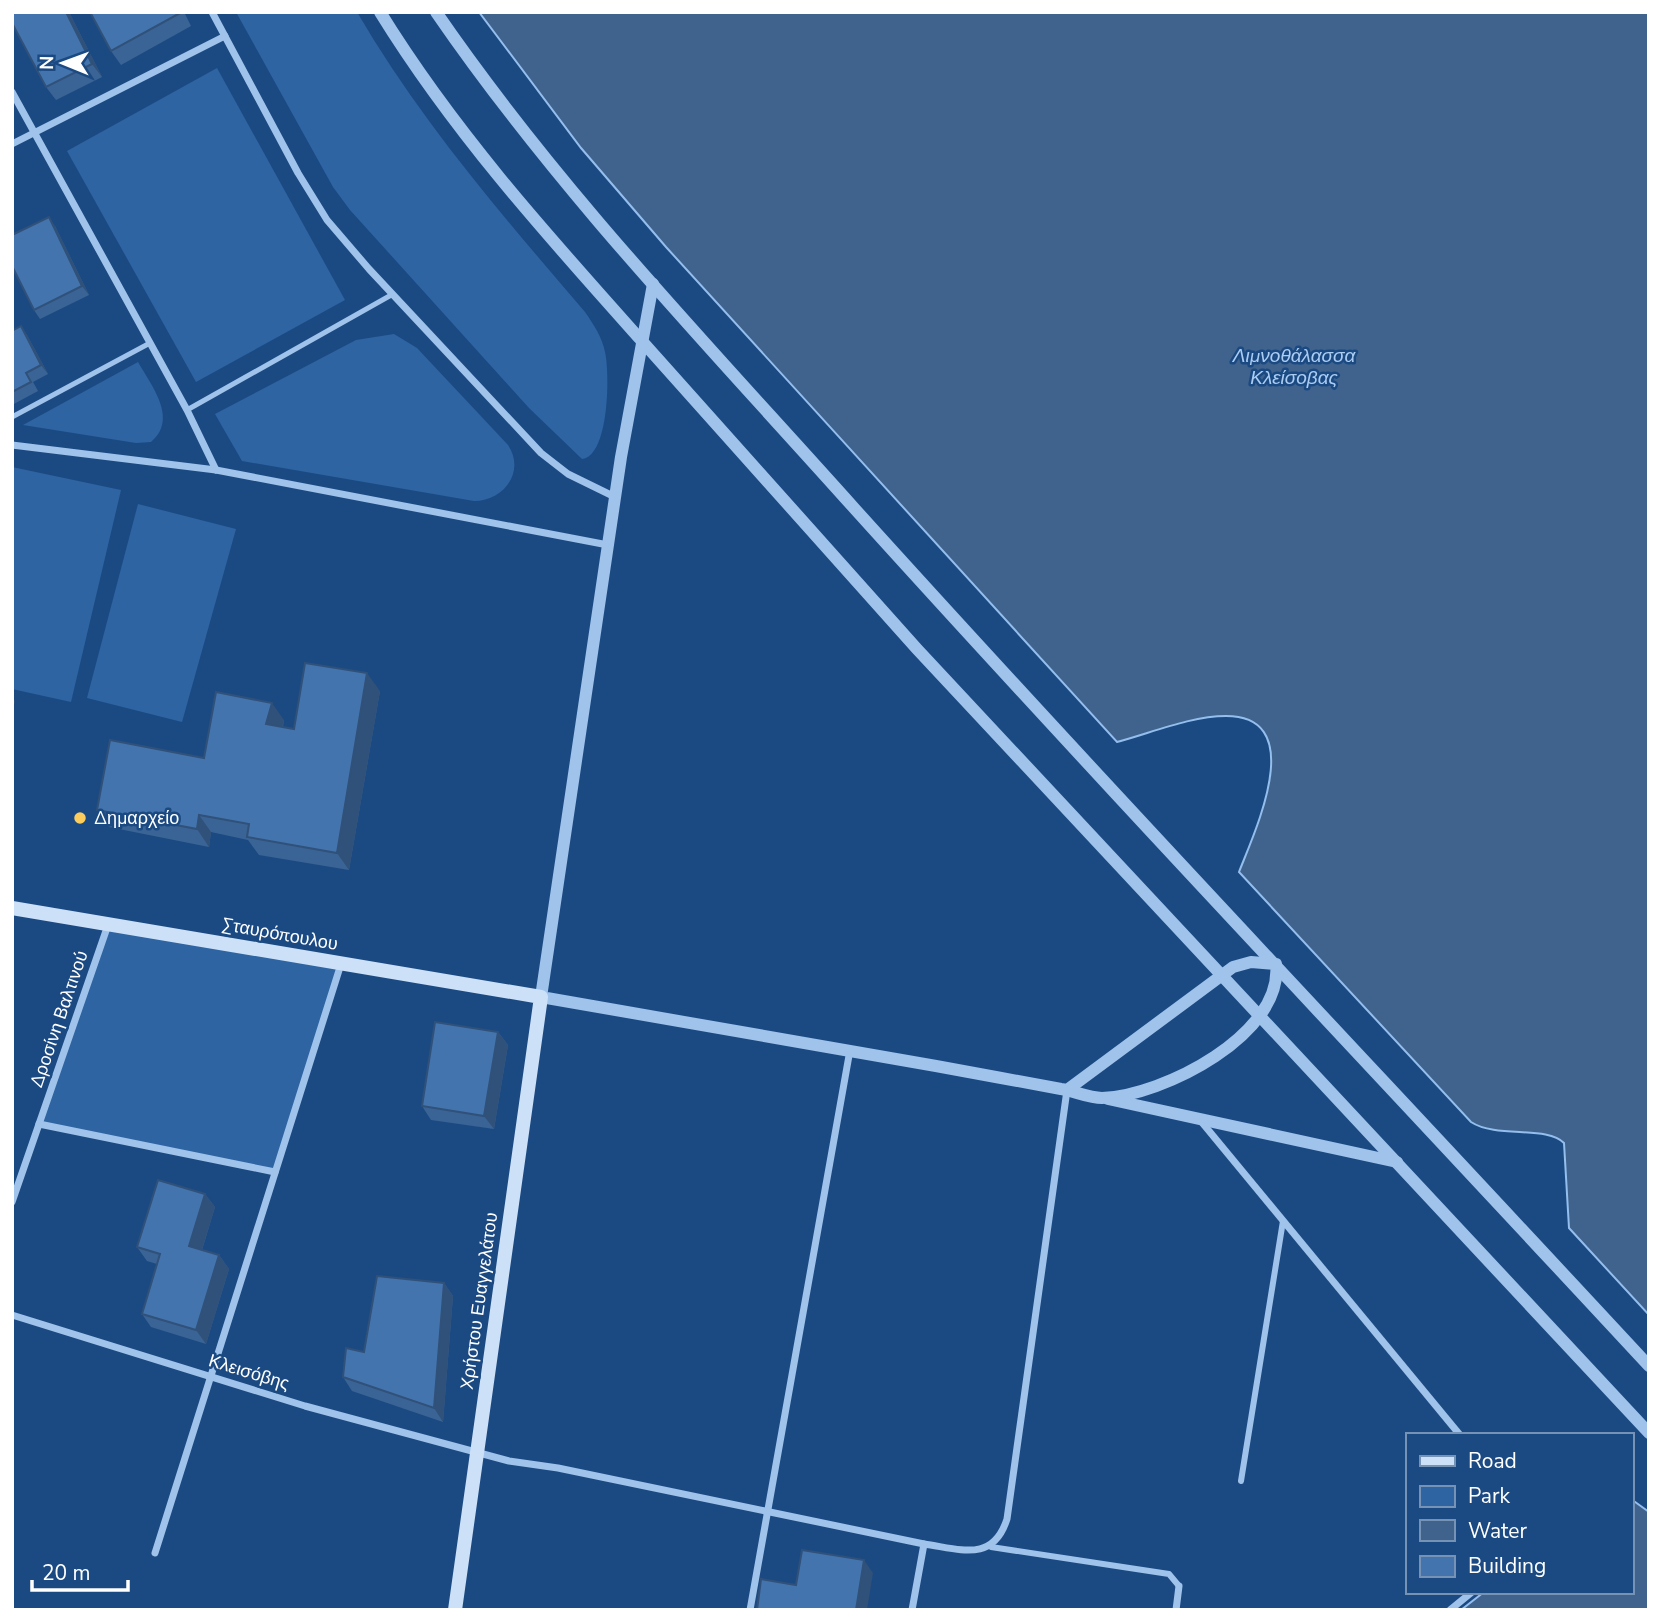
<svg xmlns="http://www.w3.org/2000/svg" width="1661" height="1622" font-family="'Nunito Sans',sans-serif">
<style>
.green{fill:#2e64a2}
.water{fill:#40638d;stroke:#93beed;stroke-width:2}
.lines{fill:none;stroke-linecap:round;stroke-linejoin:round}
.service{stroke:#a0c3eb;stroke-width:5}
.pedestrian{stroke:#a0c3eb;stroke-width:6}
.minor{stroke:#a0c3eb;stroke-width:7}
.tertiary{stroke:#a0c3eb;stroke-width:12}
.secondary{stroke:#cce0f8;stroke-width:14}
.wall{fill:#3a6495}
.shaded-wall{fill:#305179}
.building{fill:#4474ad;stroke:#305179;stroke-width:2}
.poi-dot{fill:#fccc5d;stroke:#1b4a83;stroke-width:2.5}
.labels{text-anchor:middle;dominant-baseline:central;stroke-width:5;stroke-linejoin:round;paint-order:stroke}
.poi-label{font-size:18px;fill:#fff;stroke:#1b4a83;text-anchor:start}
.street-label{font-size:18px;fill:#fff;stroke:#1b4a83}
.water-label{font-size:19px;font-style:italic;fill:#accdf2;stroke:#1b4a83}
</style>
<rect width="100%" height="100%" fill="#1b4a83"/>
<!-- green -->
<g class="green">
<path d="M236 12H357C421 122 503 216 585 312 594 325 602 337 605 352 610 374 609 456 582 459L529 408 350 210 333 187Z"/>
<path d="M217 68 345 300 196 382 67 151Z"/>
<path d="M394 334 417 348 508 445C526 472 503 501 474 501L242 461 215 414 356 340Z"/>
<path d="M138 362C151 385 179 419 151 442L136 443 23 425Z"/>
<path d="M12 467 121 490 71 702 12 689Z"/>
<path d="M138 504 236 529 182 722 87 698Z"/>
<path d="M108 925 341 964 275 1172 39 1124Z"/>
</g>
<!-- water -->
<g class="water">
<path d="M479 12H1649V1315L1569 1228 1564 1143C1547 1125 1497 1139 1471 1122L1239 872C1254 833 1310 716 1226 716 1191 716 1151 733 1117 742L666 247 581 148Z"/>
<path d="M1631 1499 1649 1512V1610H1461L1484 1592H1631Z"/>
</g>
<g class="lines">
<!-- service -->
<g class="service">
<path d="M187 410 393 294"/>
<path d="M12 417 150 343"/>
</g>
<!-- pedestrian -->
<g class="pedestrian">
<path d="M1241 1481 1283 1221"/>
<path d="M991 1547 1169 1574 1179 1586"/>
</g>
<!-- minor -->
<g class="minor">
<path d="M212 12 298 173 327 220 369 269 541 453 568 474 615 497"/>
<path d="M12 92 187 410 216 470"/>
<path d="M12 144 225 36"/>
<path d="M12 445 216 470 608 545"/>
<path d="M1200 1120 1460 1435"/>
<path d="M39 1124 275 1172"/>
<path d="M12 1202 108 925"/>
<path d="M12 1315 305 1406 509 1461 558 1468 924 1544C960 1549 993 1563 1007 1519L1067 1090"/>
<path d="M155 1553 341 964"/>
<path d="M750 1610 850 1050"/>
<path d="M912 1610 924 1544"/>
<path d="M1176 1610 1179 1586"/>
<path d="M1450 1610 1472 1592"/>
</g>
<!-- tertiary -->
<g class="tertiary">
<path d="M380 12C454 132 547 235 641 340 733 443 825 546 917 649L1649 1433"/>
<path d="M436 12C559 191 710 347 854 508 1115 797 1384 1080 1649 1366"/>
<path d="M653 284 621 457 541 997C673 1020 805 1042 936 1066 978 1074 1019 1081 1061 1089 1074 1091 1089 1098 1102 1098 1163 1096 1284 1034 1276 964L1251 962 1233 967 1067 1090"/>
<path d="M1108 1099 1397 1162"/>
</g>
<!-- secondary -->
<path class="secondary" d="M12 908 541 997 455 1610"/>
</g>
<!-- wall -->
<g class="wall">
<path d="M12 12H69L102 77 56 100 46 87Z"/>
<path d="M90 12H184L191 26 121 65 111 51Z"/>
<path d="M55 226 89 295 40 319 34 310Z"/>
<path d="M21 326 27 335 48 374 33 382 38 391 12 405V331Z"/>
<path d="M380 691 349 870 259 855 248 840 211 832 209 847 109 827 97 810 284 720 283 727 294 729Z"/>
<path d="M498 1032 508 1045 494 1129 431 1120 422 1106Z"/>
<path d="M205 1194 215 1207 202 1250 219 1255 229 1269 206 1344 151 1327 142 1314 157 1264 147 1261 137 1247Z"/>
<path d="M444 1283 453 1296 443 1422 352 1391 343 1377Z"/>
</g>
<!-- shaded-wall -->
<g class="shaded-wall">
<path d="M66 12H69L102 77 92 64Z"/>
<path d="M49 217 55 226 89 295 82 286Z"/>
<path d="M21 326 27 335 48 374 41 365Z"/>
<path d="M367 673 380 691 349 870 337 853Z"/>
<path d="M12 696 15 701 12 715Z"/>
<path d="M272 703 284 720 279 741 266 724Z"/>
<path d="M199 815 211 832 209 847 197 829Z"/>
<path d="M498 1032 508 1045 494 1129 484 1116Z"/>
<path d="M205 1194 215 1207 199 1259 189 1246Z"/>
<path d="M219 1255 229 1269 206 1344 196 1330Z"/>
<path d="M444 1283 453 1296 443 1422 434 1408Z"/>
<path d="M864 1560 873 1573 867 1610H856Z"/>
</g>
<!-- building -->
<g class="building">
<path d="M12 12H66L92 64 46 87 12 23Z"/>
<path d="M90 12H182L111 51Z"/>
<path d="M49 217 82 286 34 310 12 266V235Z"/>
<path d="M21 326 41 365 26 373 31 382 12 392V331Z"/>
<path d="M305 663 367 673 337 853 247 837 249 824 199 815 197 829 97 810 110 740 204 758 216 692 272 703 266 724 294 729Z"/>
<path d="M435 1022 498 1032 484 1116 422 1106Z"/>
<path d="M158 1180 205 1194 189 1246 219 1255 196 1330 142 1314 160 1254 137 1247Z"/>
<path d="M377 1276 444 1283 434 1408 343 1377 346 1348 364 1352Z"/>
<path d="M802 1550 864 1560 856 1610H757L761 1579 796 1585Z"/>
</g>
<!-- markers -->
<circle class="poi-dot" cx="80" cy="818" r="7"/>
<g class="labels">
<!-- poi labels -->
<g class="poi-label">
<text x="94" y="818">Δημαρχείο</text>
</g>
<!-- street labels -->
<g class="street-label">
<text transform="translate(280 934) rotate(10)">Σταυρόπουλου</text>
<text transform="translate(59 1019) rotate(-71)">Δροσίνη Βαλτινού</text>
<text transform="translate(479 1301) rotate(-82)">Χρήστου Ευαγγελάτου</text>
<text transform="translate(249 1372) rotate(17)">Κλεισόβης</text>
</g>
<!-- water labels -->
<g class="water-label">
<text x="1294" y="356">Λιμνοθάλασσα<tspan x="1294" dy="22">Κλείσοβας</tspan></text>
</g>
</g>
<!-- border -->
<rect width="1661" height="1622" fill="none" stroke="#ffffff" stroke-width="28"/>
<!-- legend -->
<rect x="1406" y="1433" width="228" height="161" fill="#1b4a83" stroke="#7692b5" stroke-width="2"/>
<rect x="1420" y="1456" width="35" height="10" fill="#cce0f8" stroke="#7692b5" stroke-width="2"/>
<text x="1468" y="1468" font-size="21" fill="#ffffff">Road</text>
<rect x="1420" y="1486" width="35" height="21" fill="#2e64a2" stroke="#7692b5" stroke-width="2"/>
<text x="1468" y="1503" font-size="21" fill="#ffffff">Park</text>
<rect x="1420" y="1520" width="35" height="21" fill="#40638d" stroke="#7692b5" stroke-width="2"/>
<text x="1468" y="1538" font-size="21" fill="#ffffff">Water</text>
<rect x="1420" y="1556" width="35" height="21" fill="#4474ad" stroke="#7692b5" stroke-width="2"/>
<text x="1468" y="1573" font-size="21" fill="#ffffff">Building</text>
<!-- north arrow -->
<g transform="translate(63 63) rotate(271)" stroke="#1b4a83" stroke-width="5" paint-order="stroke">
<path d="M0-5L12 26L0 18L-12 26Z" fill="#ffffff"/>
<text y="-10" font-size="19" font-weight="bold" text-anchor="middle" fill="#ffffff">N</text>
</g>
<!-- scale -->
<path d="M32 1580v10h96v-10" fill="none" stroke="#ffffff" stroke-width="3.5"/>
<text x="42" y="1580" font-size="21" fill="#ffffff" stroke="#1b4a83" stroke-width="5" paint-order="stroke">20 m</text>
</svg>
